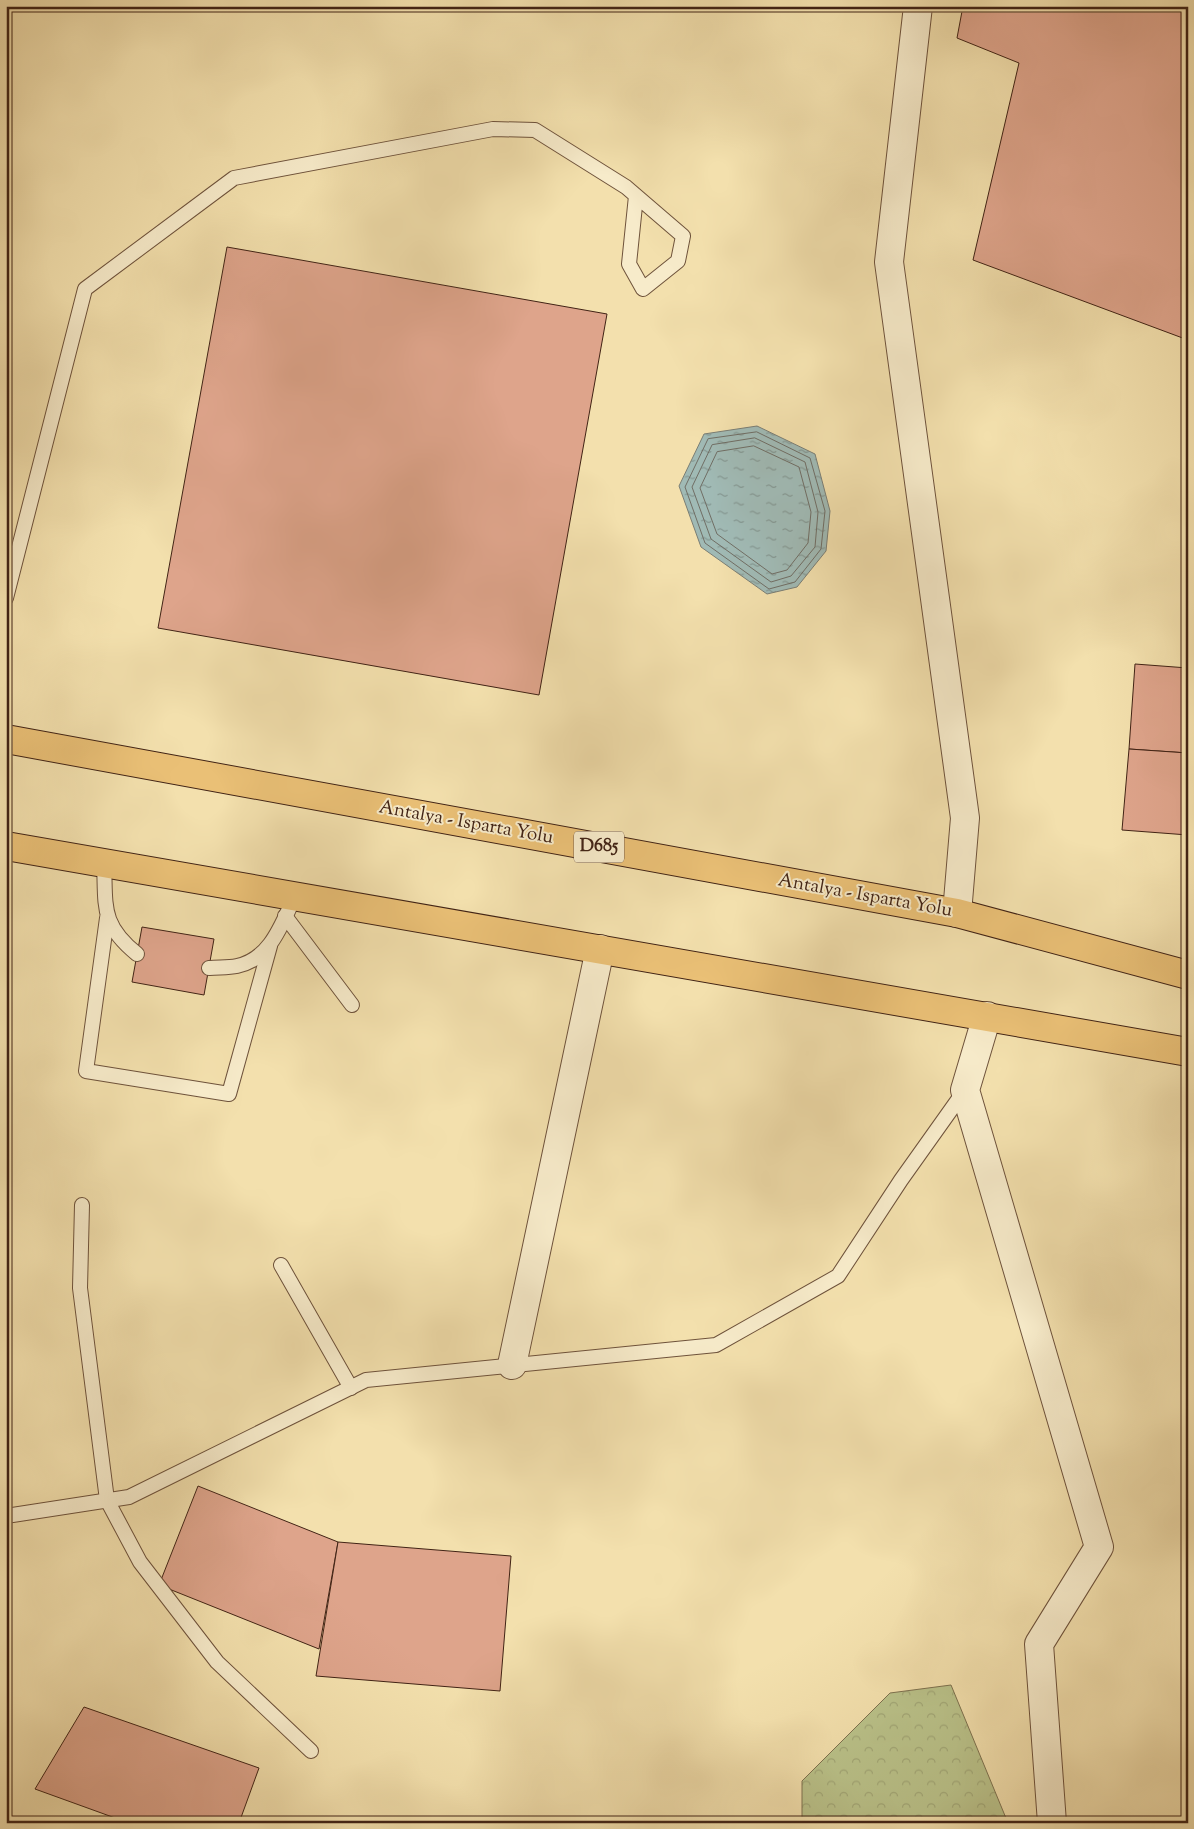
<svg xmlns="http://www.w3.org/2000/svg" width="1194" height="1829" font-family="'Sorts Mill Goudy',serif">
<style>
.forest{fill:url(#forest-crowns);stroke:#7e7250}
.water{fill:url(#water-ripples);stroke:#7a7e75}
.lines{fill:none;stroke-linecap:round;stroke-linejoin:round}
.shore{stroke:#706e65;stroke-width:1}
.building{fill:#dea48b;stroke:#412315}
.service-casing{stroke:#6e523b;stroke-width:16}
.minor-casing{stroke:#6e523b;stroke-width:30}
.trunk-casing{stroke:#412315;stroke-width:30}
.service{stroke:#f7ebca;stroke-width:14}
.minor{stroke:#f7ebca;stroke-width:28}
.trunk{stroke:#eac076;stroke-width:28}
.labels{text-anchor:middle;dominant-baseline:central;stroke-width:4;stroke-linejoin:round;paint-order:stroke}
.shield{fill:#f7ebca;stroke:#785f4b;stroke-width:1}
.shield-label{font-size:18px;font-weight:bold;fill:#412315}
.street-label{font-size:19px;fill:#412315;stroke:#f7ebca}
</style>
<defs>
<pattern id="forest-crowns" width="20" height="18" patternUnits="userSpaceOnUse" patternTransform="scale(1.25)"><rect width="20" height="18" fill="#bac28a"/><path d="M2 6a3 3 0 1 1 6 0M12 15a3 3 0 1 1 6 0" fill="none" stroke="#a1a676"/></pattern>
<pattern id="water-ripples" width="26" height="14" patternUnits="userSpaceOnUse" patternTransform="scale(1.25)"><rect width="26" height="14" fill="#a0bab5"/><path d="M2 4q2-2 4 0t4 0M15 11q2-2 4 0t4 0" fill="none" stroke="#849792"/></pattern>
</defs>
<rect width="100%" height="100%" fill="#f3e0ad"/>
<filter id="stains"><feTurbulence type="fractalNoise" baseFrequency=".004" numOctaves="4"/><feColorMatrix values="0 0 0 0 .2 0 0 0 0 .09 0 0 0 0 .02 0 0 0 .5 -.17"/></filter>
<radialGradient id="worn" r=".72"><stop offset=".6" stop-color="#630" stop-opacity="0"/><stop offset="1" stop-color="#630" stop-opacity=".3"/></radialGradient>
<!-- forest -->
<path class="forest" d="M951 1685 1008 1823H802V1781L890 1693Z"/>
<!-- water -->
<path class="water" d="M757 426 815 454 830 511 826 551 797 587 767 594 701 547 679 486 704 434Z"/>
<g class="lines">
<!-- shore -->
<g class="shore">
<path d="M757 432 810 458 825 511 821 549 795 582 769 589 705 543 685 487 708 439Z"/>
<path d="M755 438 805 462 818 512 815 547 791 576 771 582 711 539 692 487 712 445Z"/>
<path d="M754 446 799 467 811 512 808 543 787 570 772 574 717 534 700 488 717 452Z"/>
</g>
</g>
<!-- building -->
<g class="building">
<path d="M963 6H1188V340L973 260 1019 63 957 38Z"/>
<path d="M227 247 607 314 539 695 158 628Z"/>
<path d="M1135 664 1188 668V753L1129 749Z"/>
<path d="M1129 749 1188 753V835L1122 830Z"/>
<path d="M142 927 214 939 204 995 132 982Z"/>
<path d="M198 1486 338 1542 319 1649 159 1585Z"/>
<path d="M338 1542 511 1556 500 1691 316 1676Z"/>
<path d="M84 1707 259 1768 239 1823H129L35 1789Z"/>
</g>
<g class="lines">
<defs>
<g id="service">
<path d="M6 598 85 289 234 178 493 129 535 130 626 187 683 236 678 261 643 289 629 264 636 196"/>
<path d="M104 863C106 906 100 924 137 954"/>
<path d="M285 916 352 1005"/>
<path d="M107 918 86 1071 229 1094 270 946"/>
<path d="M209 968C218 967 228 968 237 966 271 959 282 923 295 896"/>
<path d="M82 1205 80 1288 107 1500 140 1562 217 1662 311 1751"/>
<path d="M281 1265 351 1388"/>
<path d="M6 1516 129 1497 366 1380 716 1345 838 1276 901 1180 965 1090"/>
</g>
<g id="minor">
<path d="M918 6 889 262 965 818 957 913"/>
<path d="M987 1016 965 1090 1099 1547 1039 1644 1052 1823"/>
<path d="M512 1365 600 949"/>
</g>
<g id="trunk">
<path d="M6 739 957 913 1188 975"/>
<path d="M6 846 1188 1052"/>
</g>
</defs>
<!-- service casing -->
<use href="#service" class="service-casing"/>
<!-- minor casing -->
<use href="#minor" class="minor-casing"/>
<!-- trunk casing -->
<use href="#trunk" class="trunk-casing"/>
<!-- service -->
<use href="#service" class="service"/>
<!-- minor -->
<use href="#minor" class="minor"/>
<!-- trunk -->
<use href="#trunk" class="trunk"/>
</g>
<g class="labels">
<!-- shield labels -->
<rect class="shield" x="574" y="831.5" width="50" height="31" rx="4"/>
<g class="shield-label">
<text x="599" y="847">D685</text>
</g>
<!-- street labels -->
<g class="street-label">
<text transform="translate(466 823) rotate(10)">Antalya - Isparta Yolu</text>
<text transform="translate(865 896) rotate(10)">Antalya - Isparta Yolu</text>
</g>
</g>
<!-- margin -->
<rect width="1194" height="1829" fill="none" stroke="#f3e0ad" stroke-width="25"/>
<rect x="8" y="8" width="1179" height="1814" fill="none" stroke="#412315" stroke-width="2.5"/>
<rect x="12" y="12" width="1169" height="1804" fill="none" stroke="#412315"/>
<rect width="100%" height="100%" filter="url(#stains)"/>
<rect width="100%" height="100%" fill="url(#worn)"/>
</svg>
